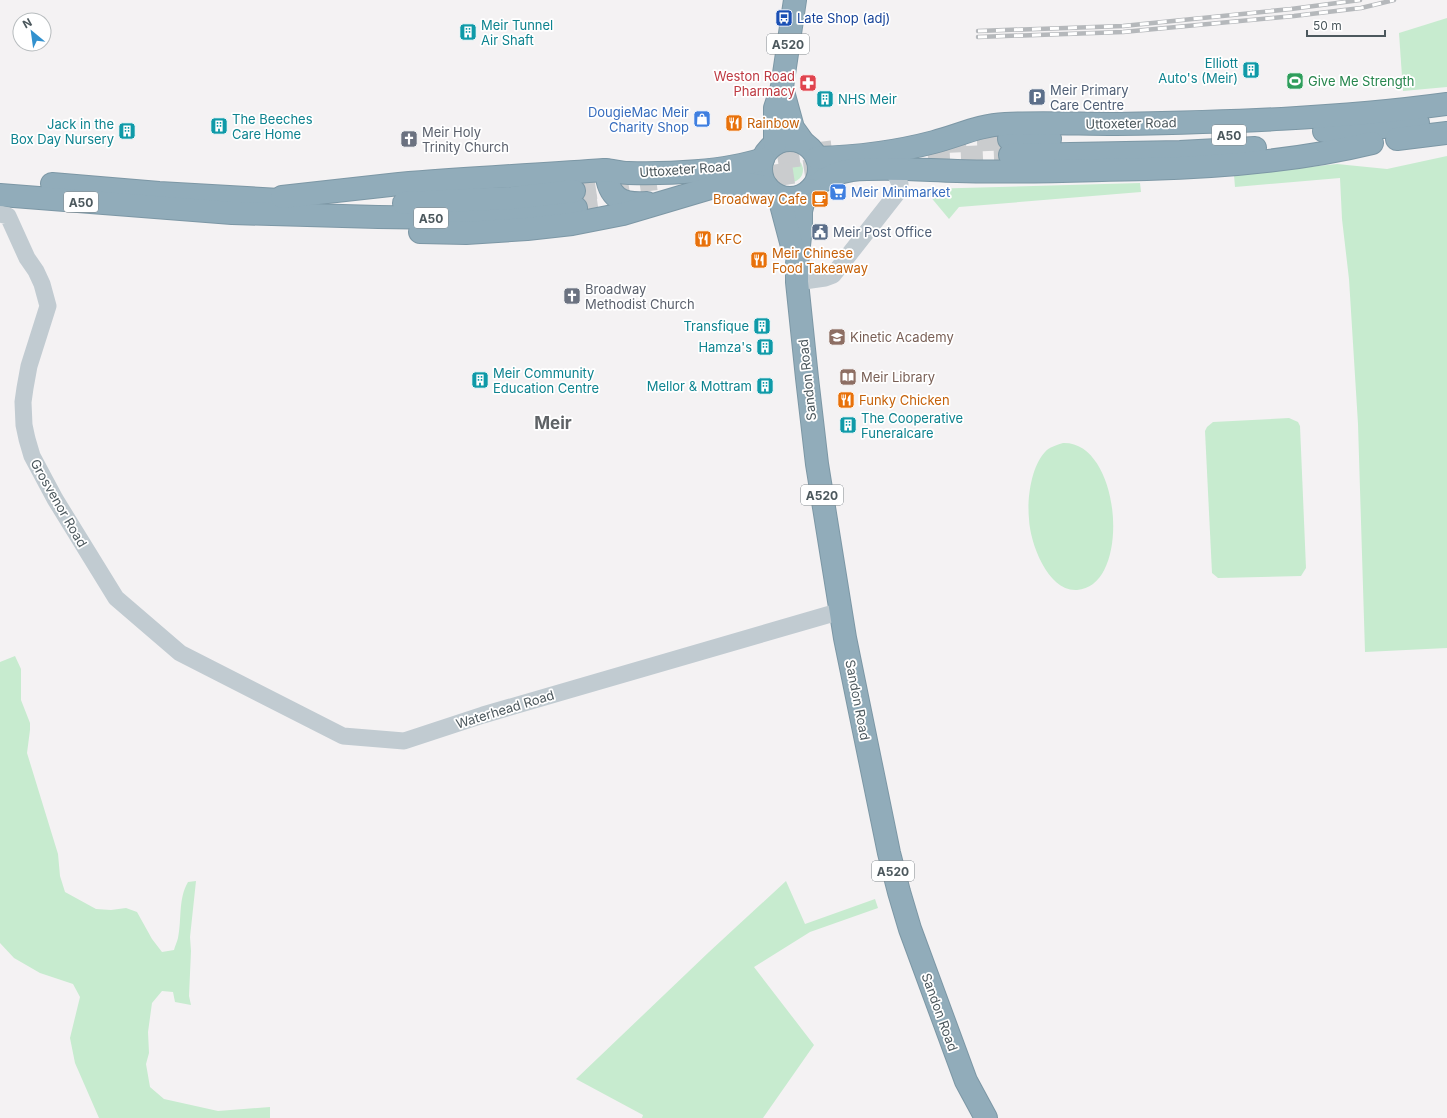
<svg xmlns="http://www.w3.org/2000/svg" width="1447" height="1118" font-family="Inter,sans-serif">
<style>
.green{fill:#c7ebcf}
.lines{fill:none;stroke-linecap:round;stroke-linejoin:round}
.highway-tunnel{stroke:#caccce;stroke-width:22;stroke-dasharray:22 11;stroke-linecap:butt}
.highway-casing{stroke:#7c97a5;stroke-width:24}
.secondary{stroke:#c1cbd1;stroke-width:17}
.highway{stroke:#91acba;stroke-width:22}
.rail-casing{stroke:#b5b8bb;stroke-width:4.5}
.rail{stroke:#fff;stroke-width:3;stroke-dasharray:9;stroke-linecap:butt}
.labels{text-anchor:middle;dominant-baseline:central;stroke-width:3.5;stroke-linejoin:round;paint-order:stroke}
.shield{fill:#fff;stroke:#828a8e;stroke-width:1}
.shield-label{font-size:12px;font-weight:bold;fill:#4c585d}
.transit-label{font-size:13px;fill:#164399;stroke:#fff;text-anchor:start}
.culture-label{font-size:13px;fill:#0d838f;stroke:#fff;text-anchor:start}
.health-label{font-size:13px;fill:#be3a42;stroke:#fff;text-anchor:end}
.leisure-label{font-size:13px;fill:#27864d;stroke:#fff;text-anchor:start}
.service-label{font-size:13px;fill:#4e5e75;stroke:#fff;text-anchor:start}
.shop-label{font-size:13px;fill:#366cbe;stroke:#fff;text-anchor:end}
.food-label{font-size:13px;fill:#c56008;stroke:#fff;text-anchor:start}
.street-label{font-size:13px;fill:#4c585d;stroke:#fff}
.worship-label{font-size:13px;fill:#5b616d;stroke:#fff;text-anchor:start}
.education-label{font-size:13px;fill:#785e54;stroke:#fff;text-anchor:start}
.district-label{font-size:17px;font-weight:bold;fill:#5f6366;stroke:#fff}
</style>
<rect width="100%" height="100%" fill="#f4f2f3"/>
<!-- green -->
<g class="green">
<path d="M1447 18V87L1403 91 1399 33Z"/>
<path d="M1447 156V648L1365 652 1358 424 1349 279 1342 219 1340 178 1235 187 1234 175 1337 164 1387 169Z"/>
<circle cx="791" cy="170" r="12"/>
<path d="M1140 183 1141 192 959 207 949 219 924 189Z"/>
<path d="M1289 418 1298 422 1300 426 1306 568 1301 576 1218 578 1212 573 1205 431 1207 427 1213 422Z"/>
<path d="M1063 443C1122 441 1132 587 1077 590 1048 592 1030 543 1029 519 1027 499 1031 467 1045 452 1049 447 1057 445 1063 443Z"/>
<path d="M15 656 21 669V700L30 723V730L27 753 58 854 60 876 65 892 96 909 111 910 126 908 137 912 152 939 162 952 174 950C175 946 177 942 178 938 182 919 178 899 188 882L196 881 190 937 191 951 189 996 191 1005 175 1002 173 992 162 991 152 1003 148 1032 149 1053 146 1064 150 1087 164 1099 218 1111 270 1107V1118H99L75 1063 70 1038 80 997 73 984 40 973 14 958 0 943V662Z"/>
<path d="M786 881 805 924 875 899 878 908 810 932 754 967 814 1045 763 1118H642L643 1115 576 1079 709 952Z"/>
</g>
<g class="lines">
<!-- highway-tunnel -->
<g class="highway-tunnel">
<path d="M944 142 1009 139"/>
<path d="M895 160 1010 155"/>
<path d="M745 164 788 157 836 151"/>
<path d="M739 181 811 170"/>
<path d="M574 191 656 179"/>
<path d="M576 208 638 199"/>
</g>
<defs>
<g id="highway">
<path d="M782 88 793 128 803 142"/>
<path d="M1324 131 1374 128 1418 123"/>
<path d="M1009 139H1050"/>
<path d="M1397 139 1447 133"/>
<circle cx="790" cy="169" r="29"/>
<path d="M775 144V108L782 87 795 0"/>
<path d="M1010 155 1180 152 1255 148"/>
<path d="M817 158C857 157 896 152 934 142 958 136 979 125 1005 124 1042 122 1079 124 1116 124 1227 122 1337 119 1447 104"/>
<path d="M606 170C608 198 621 205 647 203"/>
<path d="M52 184 159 193 297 201"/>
<path d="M814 187C825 178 837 172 852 170 887 167 922 170 957 171 1021 173 1084 170 1147 169 1223 167 1298 161 1372 143"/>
<path d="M810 190 803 203 801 211V227L797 264V282L807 378 817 464 845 638 889 853 899 892 910 929 966 1081 986 1118"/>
<path d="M0 195 232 213 378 217 450 218 519 215 576 208"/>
<path d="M282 197C321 193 360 188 399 184 467 178 535 175 604 170 612 170 620 173 628 173 667 174 725 172 763 159"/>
<path d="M779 197 793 250"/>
<path d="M404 203 512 198 574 191"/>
<path d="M420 232 466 233 527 229 572 224 623 214 724 184H746L767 187"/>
</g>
</defs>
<!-- highway casing -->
<use href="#highway" class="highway-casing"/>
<!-- secondary -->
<g class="secondary">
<path d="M0 214 8 216 27 258 36 271 42 284 48 306 29 366 25 388 23 402 24 425 27 439 32 456 55 499 116 598 180 653 343 736 404 741 483 715 841 611"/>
<path d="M797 282 825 278 833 275 898 192 900 184 893 169"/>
</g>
<!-- highway -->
<use href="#highway" class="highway"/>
<defs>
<g id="rail">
<path d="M978 31 1123 26 1291 9 1360 0"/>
<path d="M978 37 1123 32 1294 16 1361 8 1394 0"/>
</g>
</defs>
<!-- rail casing -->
<use href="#rail" class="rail-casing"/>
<!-- rail -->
<use href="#rail" class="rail"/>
</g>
<!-- icons -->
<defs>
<symbol id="bus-square" viewBox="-11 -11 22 22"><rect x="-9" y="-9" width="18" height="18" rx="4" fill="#1a4fb4" stroke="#fff"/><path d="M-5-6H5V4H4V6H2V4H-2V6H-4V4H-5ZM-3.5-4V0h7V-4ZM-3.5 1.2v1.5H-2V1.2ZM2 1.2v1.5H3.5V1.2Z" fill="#fff"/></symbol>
<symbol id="building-square" viewBox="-11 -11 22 22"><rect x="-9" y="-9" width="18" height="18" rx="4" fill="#0f9aa8" stroke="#fff"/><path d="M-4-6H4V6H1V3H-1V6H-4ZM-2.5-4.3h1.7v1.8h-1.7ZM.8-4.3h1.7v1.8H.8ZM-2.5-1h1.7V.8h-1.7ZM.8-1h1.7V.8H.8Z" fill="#fff"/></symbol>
<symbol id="stadium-square" viewBox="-11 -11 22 22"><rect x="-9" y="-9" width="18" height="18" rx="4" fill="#2e9e5b" stroke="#fff"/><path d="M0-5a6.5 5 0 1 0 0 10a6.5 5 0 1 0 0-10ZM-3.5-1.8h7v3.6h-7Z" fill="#fff"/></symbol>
<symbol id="pharmacy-square" viewBox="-11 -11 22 22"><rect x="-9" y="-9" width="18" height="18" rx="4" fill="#e0444e" stroke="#fff"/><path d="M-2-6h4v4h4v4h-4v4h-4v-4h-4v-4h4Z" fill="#fff"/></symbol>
<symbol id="parking-square" viewBox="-11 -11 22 22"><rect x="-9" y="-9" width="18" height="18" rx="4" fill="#5c6f8a" stroke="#fff"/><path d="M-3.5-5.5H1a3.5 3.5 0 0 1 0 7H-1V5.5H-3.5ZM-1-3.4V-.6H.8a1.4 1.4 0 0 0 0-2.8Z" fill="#fff"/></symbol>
<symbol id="shop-square" viewBox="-11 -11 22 22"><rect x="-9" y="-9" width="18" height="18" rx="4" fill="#3f7fe0" stroke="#fff"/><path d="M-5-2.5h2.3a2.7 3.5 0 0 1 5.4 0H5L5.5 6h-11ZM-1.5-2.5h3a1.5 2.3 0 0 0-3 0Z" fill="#fff"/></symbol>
<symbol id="restaurant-square" viewBox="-11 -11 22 22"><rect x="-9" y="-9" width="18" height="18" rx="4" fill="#e8710a" stroke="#fff"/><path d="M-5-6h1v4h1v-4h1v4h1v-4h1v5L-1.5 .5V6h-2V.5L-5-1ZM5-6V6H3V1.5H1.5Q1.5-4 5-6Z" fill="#fff"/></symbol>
<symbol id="church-square" viewBox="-11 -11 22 22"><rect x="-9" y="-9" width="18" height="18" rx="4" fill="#6b7280" stroke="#fff"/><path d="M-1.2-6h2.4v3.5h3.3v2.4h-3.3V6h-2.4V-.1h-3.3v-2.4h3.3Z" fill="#fff"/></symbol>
<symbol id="supermarket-square" viewBox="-11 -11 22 22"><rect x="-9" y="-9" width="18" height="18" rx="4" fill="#3f7fe0" stroke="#fff"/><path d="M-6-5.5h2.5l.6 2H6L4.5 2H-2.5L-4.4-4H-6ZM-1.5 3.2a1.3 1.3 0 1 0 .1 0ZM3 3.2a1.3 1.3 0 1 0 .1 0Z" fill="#fff"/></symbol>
<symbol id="cafe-square" viewBox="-11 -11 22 22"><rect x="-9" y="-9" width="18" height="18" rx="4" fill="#e8710a" stroke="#fff"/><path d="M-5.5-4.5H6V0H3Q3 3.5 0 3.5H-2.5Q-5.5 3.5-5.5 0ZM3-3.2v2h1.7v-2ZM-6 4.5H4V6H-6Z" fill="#fff"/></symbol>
<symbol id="civic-square" viewBox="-11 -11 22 22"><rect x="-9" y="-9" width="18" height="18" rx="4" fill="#5c6f8a" stroke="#fff"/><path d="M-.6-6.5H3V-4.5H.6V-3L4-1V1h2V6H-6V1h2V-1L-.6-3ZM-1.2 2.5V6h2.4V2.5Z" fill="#fff"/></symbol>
<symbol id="school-square" viewBox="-11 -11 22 22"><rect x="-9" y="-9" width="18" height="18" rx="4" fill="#8d6e63" stroke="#fff"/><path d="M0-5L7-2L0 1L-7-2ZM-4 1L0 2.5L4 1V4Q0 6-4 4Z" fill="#fff"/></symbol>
<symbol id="library-square" viewBox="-11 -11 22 22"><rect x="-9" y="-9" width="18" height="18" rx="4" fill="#8d6e63" stroke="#fff"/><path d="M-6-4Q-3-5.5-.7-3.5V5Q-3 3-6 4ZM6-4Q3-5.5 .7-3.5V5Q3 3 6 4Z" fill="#fff"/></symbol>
</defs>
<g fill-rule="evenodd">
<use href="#bus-square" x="774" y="8" width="20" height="20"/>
<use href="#building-square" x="458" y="22" width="20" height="20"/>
<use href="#building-square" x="1241" y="60" width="20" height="20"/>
<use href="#stadium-square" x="1285" y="71" width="20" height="20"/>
<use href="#pharmacy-square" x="798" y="73" width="20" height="20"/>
<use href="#parking-square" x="1027" y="87" width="20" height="20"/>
<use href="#building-square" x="815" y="89" width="20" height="20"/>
<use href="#shop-square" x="692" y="109" width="20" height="20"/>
<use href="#restaurant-square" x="724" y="113" width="20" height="20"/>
<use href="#building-square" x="209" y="116" width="20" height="20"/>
<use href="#building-square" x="117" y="121" width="20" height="20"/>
<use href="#church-square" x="399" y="129" width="20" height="20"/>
<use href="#supermarket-square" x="828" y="182" width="20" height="20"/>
<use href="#cafe-square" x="810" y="189" width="20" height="20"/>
<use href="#civic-square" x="810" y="222" width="20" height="20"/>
<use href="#restaurant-square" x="693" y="229" width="20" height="20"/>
<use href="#restaurant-square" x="749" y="250" width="20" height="20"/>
<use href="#church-square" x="562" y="286" width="20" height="20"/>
<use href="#building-square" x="752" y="316" width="20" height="20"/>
<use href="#school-square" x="827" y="327" width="20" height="20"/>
<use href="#building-square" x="755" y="337" width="20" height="20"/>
<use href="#library-square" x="838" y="367" width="20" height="20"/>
<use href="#building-square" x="470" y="370" width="20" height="20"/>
<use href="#building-square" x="755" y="376" width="20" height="20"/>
<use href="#restaurant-square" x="836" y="390" width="20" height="20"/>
<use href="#building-square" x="838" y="415" width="20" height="20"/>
</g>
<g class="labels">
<!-- shield labels -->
<g class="shield">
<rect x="767" y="34" width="42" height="20" rx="3"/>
<rect x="1212" y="125" width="34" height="20" rx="3"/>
<rect x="64" y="192" width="34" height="20" rx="3"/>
<rect x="414" y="208" width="34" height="20" rx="3"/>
<rect x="801" y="485" width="42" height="20" rx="3"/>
<rect x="872" y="861" width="42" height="20" rx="3"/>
</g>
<g class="shield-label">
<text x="788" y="44">A520</text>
<text x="1229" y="135">A50</text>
<text x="81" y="202">A50</text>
<text x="431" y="218">A50</text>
<text x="822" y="495">A520</text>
<text x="893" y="871">A520</text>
</g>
<!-- transit labels -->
<g class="transit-label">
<text x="797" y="18">Late Shop (adj)</text>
</g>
<!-- culture labels -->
<g class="culture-label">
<text x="481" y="25">Meir Tunnel<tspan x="481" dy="15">Air Shaft</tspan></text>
<text x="1238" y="63" text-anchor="end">Elliott<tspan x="1238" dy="15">Auto's (Meir)</tspan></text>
<text x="838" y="99">NHS Meir</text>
<text x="232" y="119">The Beeches<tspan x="232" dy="15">Care Home</tspan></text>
<text x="114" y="124" text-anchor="end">Jack in the<tspan x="114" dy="15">Box Day Nursery</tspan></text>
<text x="749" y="326" text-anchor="end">Transfique</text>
<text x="752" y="347" text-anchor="end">Hamza's</text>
<text x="493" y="373">Meir Community<tspan x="493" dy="15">Education Centre</tspan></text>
<text x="752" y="386" text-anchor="end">Mellor &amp; Mottram</text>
<text x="861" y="418">The Cooperative<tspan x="861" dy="15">Funeralcare</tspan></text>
</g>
<!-- health labels -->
<g class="health-label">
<text x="795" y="76">Weston Road<tspan x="795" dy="15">Pharmacy</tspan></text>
</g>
<!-- leisure labels -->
<g class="leisure-label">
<text x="1308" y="81">Give Me Strength</text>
</g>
<!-- service labels -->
<g class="service-label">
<text x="1050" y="90">Meir Primary<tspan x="1050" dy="15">Care Centre</tspan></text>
<text x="833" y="232">Meir Post Office</text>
</g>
<!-- shop labels -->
<g class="shop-label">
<text x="689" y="112">DougieMac Meir<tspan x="689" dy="15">Charity Shop</tspan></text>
<text x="851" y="192" text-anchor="start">Meir Minimarket</text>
</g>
<!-- food labels -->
<g class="food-label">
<text x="747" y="123">Rainbow</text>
<text x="807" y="199" text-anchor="end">Broadway Cafe</text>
<text x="716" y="239">KFC</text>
<text x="772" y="253">Meir Chinese<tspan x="772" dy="15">Food Takeaway</tspan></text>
<text x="859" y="400">Funky Chicken</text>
</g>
<!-- street labels -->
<g class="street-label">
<text transform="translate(1131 123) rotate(-1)">Uttoxeter Road</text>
<text transform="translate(685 169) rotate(-4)">Uttoxeter Road</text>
<text transform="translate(807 380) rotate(-96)">Sandon Road</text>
<text transform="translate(59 503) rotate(60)">Grosvenor Road</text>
<text transform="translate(858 700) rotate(79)">Sandon Road</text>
<text transform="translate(505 709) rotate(-17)">Waterhead Road</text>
<text transform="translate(940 1012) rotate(70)">Sandon Road</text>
</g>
<!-- worship labels -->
<g class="worship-label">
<text x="422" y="132">Meir Holy<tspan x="422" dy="15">Trinity Church</tspan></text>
<text x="585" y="289">Broadway<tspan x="585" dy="15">Methodist Church</tspan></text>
</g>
<!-- education labels -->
<g class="education-label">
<text x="850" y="337">Kinetic Academy</text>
<text x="861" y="377">Meir Library</text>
</g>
<!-- district labels -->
<g class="district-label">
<text x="553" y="423">Meir</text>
</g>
</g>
<!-- north arrow -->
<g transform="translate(32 32) rotate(331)"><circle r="19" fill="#ffffff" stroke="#b7bcbe"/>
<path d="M0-3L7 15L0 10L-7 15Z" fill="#3291ce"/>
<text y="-6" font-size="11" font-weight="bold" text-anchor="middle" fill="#4c585d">N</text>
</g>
<!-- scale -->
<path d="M1307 30v6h78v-6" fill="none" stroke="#4c585d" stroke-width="2"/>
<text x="1313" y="30" font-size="12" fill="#4c585d" stroke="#ffffff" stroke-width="3" paint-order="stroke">50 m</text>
</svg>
